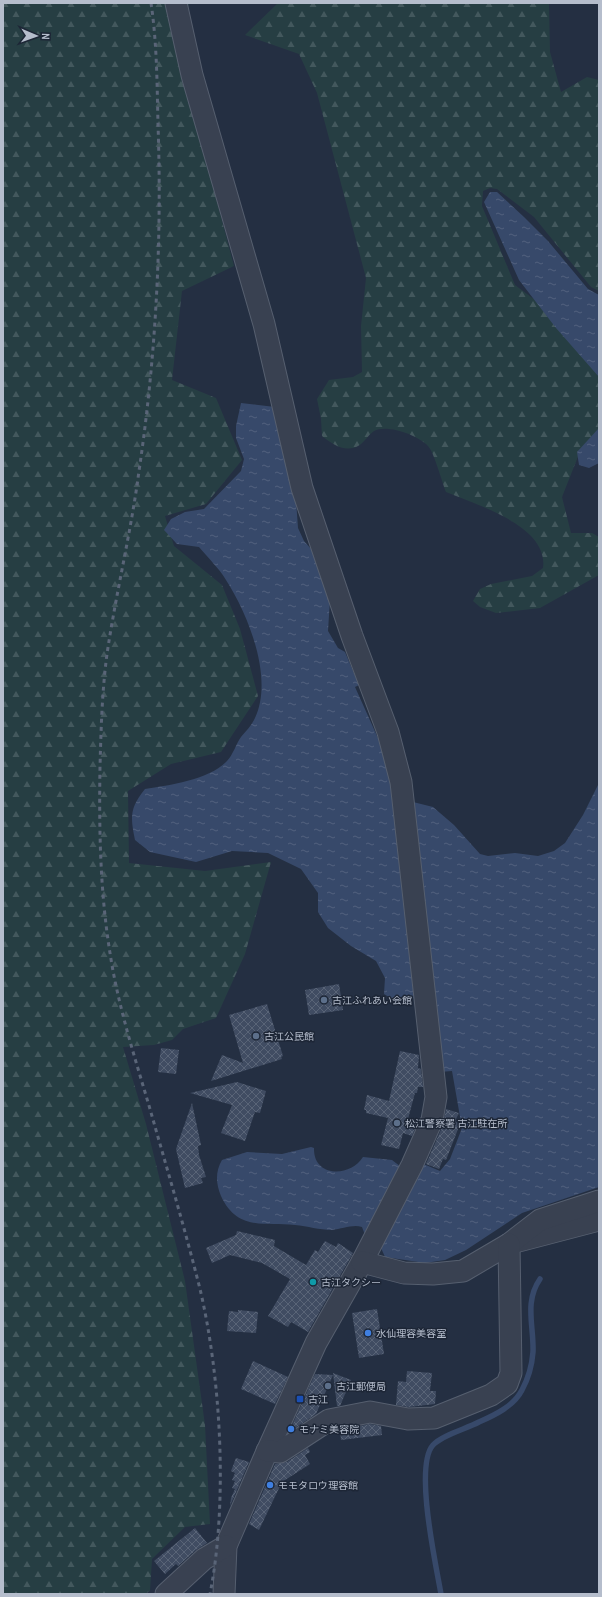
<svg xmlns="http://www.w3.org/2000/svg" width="602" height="1597" font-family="'Archivo Narrow','Noto Sans JP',sans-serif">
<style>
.forest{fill:url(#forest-firs)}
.water{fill:url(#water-ripples)}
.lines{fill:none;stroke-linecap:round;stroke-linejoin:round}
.stream{stroke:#37496a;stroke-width:5.5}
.building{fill:url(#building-cross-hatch)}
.minor-casing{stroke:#565f6f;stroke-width:23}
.minor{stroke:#394151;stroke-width:21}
.rail{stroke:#5a6578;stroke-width:3;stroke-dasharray:4 4;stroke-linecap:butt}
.service-dot{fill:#5c6f8a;stroke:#1d2636;stroke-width:1.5}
.culture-dot{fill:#0f9aa8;stroke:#1d2636;stroke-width:1.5}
.shop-dot{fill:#3f7fe0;stroke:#1d2636;stroke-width:1.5}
.transit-dot{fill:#1a4fb4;stroke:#1d2636;stroke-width:1.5}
.labels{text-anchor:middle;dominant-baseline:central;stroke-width:3;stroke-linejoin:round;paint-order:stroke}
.poi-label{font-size:10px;fill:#b5bdcc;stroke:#1d2636;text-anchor:start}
</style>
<defs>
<pattern id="forest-firs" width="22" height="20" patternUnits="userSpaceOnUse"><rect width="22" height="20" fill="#263e43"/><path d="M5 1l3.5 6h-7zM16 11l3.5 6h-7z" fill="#43585d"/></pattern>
<pattern id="water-ripples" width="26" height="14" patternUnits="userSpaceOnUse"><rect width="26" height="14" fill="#37496a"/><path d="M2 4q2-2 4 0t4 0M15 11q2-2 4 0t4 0" fill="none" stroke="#52617e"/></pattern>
<pattern id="building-cross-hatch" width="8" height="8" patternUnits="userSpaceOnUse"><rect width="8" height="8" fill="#404c62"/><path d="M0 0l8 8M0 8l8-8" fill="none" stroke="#596477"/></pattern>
</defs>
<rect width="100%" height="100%" fill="#242f42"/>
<!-- forest -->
<g class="forest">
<path d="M3 3H190L176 23 188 92 234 266 182 291 172 380 216 398 242 460 206 504 165 516 174 546 222 585 240 629 258 696 221 752 171 764 128 791 129 863 205 871 271 862 245 954 216 1018 183 1029 172 1040 154 1045 123 1047 146 1124 185 1281 205 1425 210 1524 185 1527 152 1559 150 1591 145 1594H3Z"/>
<path d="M278 3H549L550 52 561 92 587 77 599 80V291L591 287 534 217 497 189 490 188 483 191 482 206 515 285 547 309 599 375V431L579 454 562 497 571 533H592L599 537V575L540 608 496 613 480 607 473 601 480 589 491 584 532 576 543 568C549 526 477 505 446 492 442 482 434 452 428 446 418 435 387 424 374 431 368 435 364 443 358 446 345 453 332 444 322 436L321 419 317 399 329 380 353 377 362 372 361 326 366 278 317 93 299 54 245 35Z"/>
</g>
<!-- water -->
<g class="water">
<path d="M490 192H497L524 217 548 241 588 289 599 295V377L556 328 519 280 484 202Z"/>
<path d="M241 403 275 407 296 500 298 528 304 541 312 550 330 599 328 631 338 648 345 652 359 685 355 687 382 747H386L393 796 417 998 394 1000 384 994 385 978 376 961 351 946 328 928 318 912V893L301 869 268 853 232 851 196 862 150 852 135 840C130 816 130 808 145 789 170 785 209 780 227 761 233 755 236 744 241 737 246 731 252 725 255 718 274 678 248 614 226 580 219 568 208 558 199 547L177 544 164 530 171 519 185 512 204 509 241 471 244 459 236 438V426Z"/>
<path d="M599 428V463L589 468 579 465 577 452Z"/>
<path d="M599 783V1187L522 1213 466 1250 445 1260 425 1263 385 1257 378 1241 421 1163 440 1171 450 1159 462 1128 452 1071 439 1072 413 802 433 807 454 825 480 854 488 856 515 853 538 856 554 851 565 843 583 815Z"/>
<path d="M311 1147 314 1148C313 1177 350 1178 363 1157L392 1160 405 1170 367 1240 362 1227C353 1224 342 1229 332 1230 319 1230 308 1226 295 1225 264 1222 237 1231 221 1196 216 1184 215 1172 222 1160L247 1152 282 1154Z"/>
</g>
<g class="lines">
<!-- stream -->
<path class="stream" d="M441 1594C436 1565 414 1466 433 1445 442 1435 466 1429 479 1422 495 1415 514 1406 522 1390 528 1379 532 1365 533 1352 534 1326 524 1302 540 1279"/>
</g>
<!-- building -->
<g class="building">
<path d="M339 984 343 1010 309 1015 305 990Z"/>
<path d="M267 1004 283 1056 281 1057 282 1059 211 1081 222 1055 243 1063 229 1015Z"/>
<path d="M161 1048 179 1050 176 1074 158 1072Z"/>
<path d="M400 1051 419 1055 418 1068 421 1069 423 1087H418L417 1093H415L408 1119 418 1122 412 1136 403 1133 399 1149 381 1145 388 1118 366 1113V1110H364L367 1095 389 1101Z"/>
<path d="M237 1082 266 1091 260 1113 255 1112 245 1141 221 1133 232 1105 190 1093Z"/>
<path d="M192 1103 201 1145 198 1146 199 1155 206 1177 201 1178 203 1183 185 1188 176 1149Z"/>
<path d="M446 1109 459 1113 455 1121 460 1124 446 1160 443 1159 439 1169 426 1164 443 1125Z"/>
<path d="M237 1231 275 1240 274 1246 306 1265 315 1250 318 1252 325 1241 336 1247 338 1243 353 1253 308 1332 291 1322 288 1327 268 1316 290 1279 262 1263 230 1255 212 1263 206 1248 236 1235Z"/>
<path d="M377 1309 384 1354 359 1358 352 1313Z"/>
<path d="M238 1310 258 1312 256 1333 227 1331 229 1311 238 1312Z"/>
<path d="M253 1361 288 1377 275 1404 241 1389Z"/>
<path d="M407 1371 432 1373 430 1391H436L435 1404 409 1407 396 1405 398 1381 406 1382Z"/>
<path d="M333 1373 351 1380 340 1406H337Z"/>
<path d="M315 1374 333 1375 316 1414 289 1432Z"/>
<path d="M370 1424 381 1426 382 1435 341 1440 340 1430Z"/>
<path d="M308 1448 310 1452 305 1455 310 1464 282 1482 259 1530 249 1524 275 1464 287 1462Z"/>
<path d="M236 1458 249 1462 230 1506 231 1498 235 1489 232 1488 235 1481 232 1480 235 1473 231 1471Z"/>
<path d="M195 1528 207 1543 196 1550 178 1566 176 1564 165 1574 154 1561Z"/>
</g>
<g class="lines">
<defs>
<g id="minor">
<path d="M176 3 192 75 264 324 302 488 352 636 388 732 401 782 436 1097 432 1120 412 1165 362 1262 316 1343 265 1456 226 1546 224 1594"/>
<path d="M515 1242 599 1220"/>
<path d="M362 1262 404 1273 433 1274 463 1271 509 1244 540 1220 599 1201"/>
<path d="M267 1451 280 1452 329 1420 370 1412 408 1419 434 1418 491 1395 507 1384 511 1373 509 1244"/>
<path d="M166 1594 204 1559 226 1546"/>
</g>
</defs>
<!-- minor casing -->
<use href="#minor" class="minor-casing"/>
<!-- minor -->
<use href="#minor" class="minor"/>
<!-- rail -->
<path class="rail" d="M151 3C157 43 157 84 158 124 162 240 156 356 139 471 131 532 116 593 107 654 102 691 101 730 100 767 99 829 100 891 110 953 118 1006 135 1058 150 1109 167 1169 185 1229 200 1289 221 1378 228 1503 210 1594"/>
</g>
<!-- markers -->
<g class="service-dot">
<circle cx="324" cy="1000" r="4"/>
<circle cx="256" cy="1036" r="4"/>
<circle cx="397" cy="1123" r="4"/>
<circle cx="328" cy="1386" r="4"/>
</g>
<circle class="culture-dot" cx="313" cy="1282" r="4"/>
<g class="shop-dot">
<circle cx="368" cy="1333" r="4"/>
<circle cx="291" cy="1429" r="4"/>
<circle cx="270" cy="1485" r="4"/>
</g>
<rect class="transit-dot" x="296" y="1395" width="8" height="8" rx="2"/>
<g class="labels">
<!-- poi labels -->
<g class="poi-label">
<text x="332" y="1000">古江ふれあい会館</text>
<text x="264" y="1036">古江公民館</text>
<text x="405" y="1123">松江警察署 古江駐在所</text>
<text x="321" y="1282">古江タクシー</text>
<text x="376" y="1333">水仙理容美容室</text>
<text x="336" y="1386">古江郵便局</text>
<text x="308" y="1399">古江</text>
<text x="299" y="1429">モナミ美容院</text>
<text x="278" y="1485">モモタロウ理容館</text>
</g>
</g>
<!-- border -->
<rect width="602" height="1597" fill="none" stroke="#b5bdcc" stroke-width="8"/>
<!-- north arrow -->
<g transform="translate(36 36) rotate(92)" stroke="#1d2636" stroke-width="3" paint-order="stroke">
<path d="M0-3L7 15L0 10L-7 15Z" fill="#b5bdcc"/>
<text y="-6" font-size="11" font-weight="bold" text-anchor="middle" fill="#b5bdcc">N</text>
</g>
</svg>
